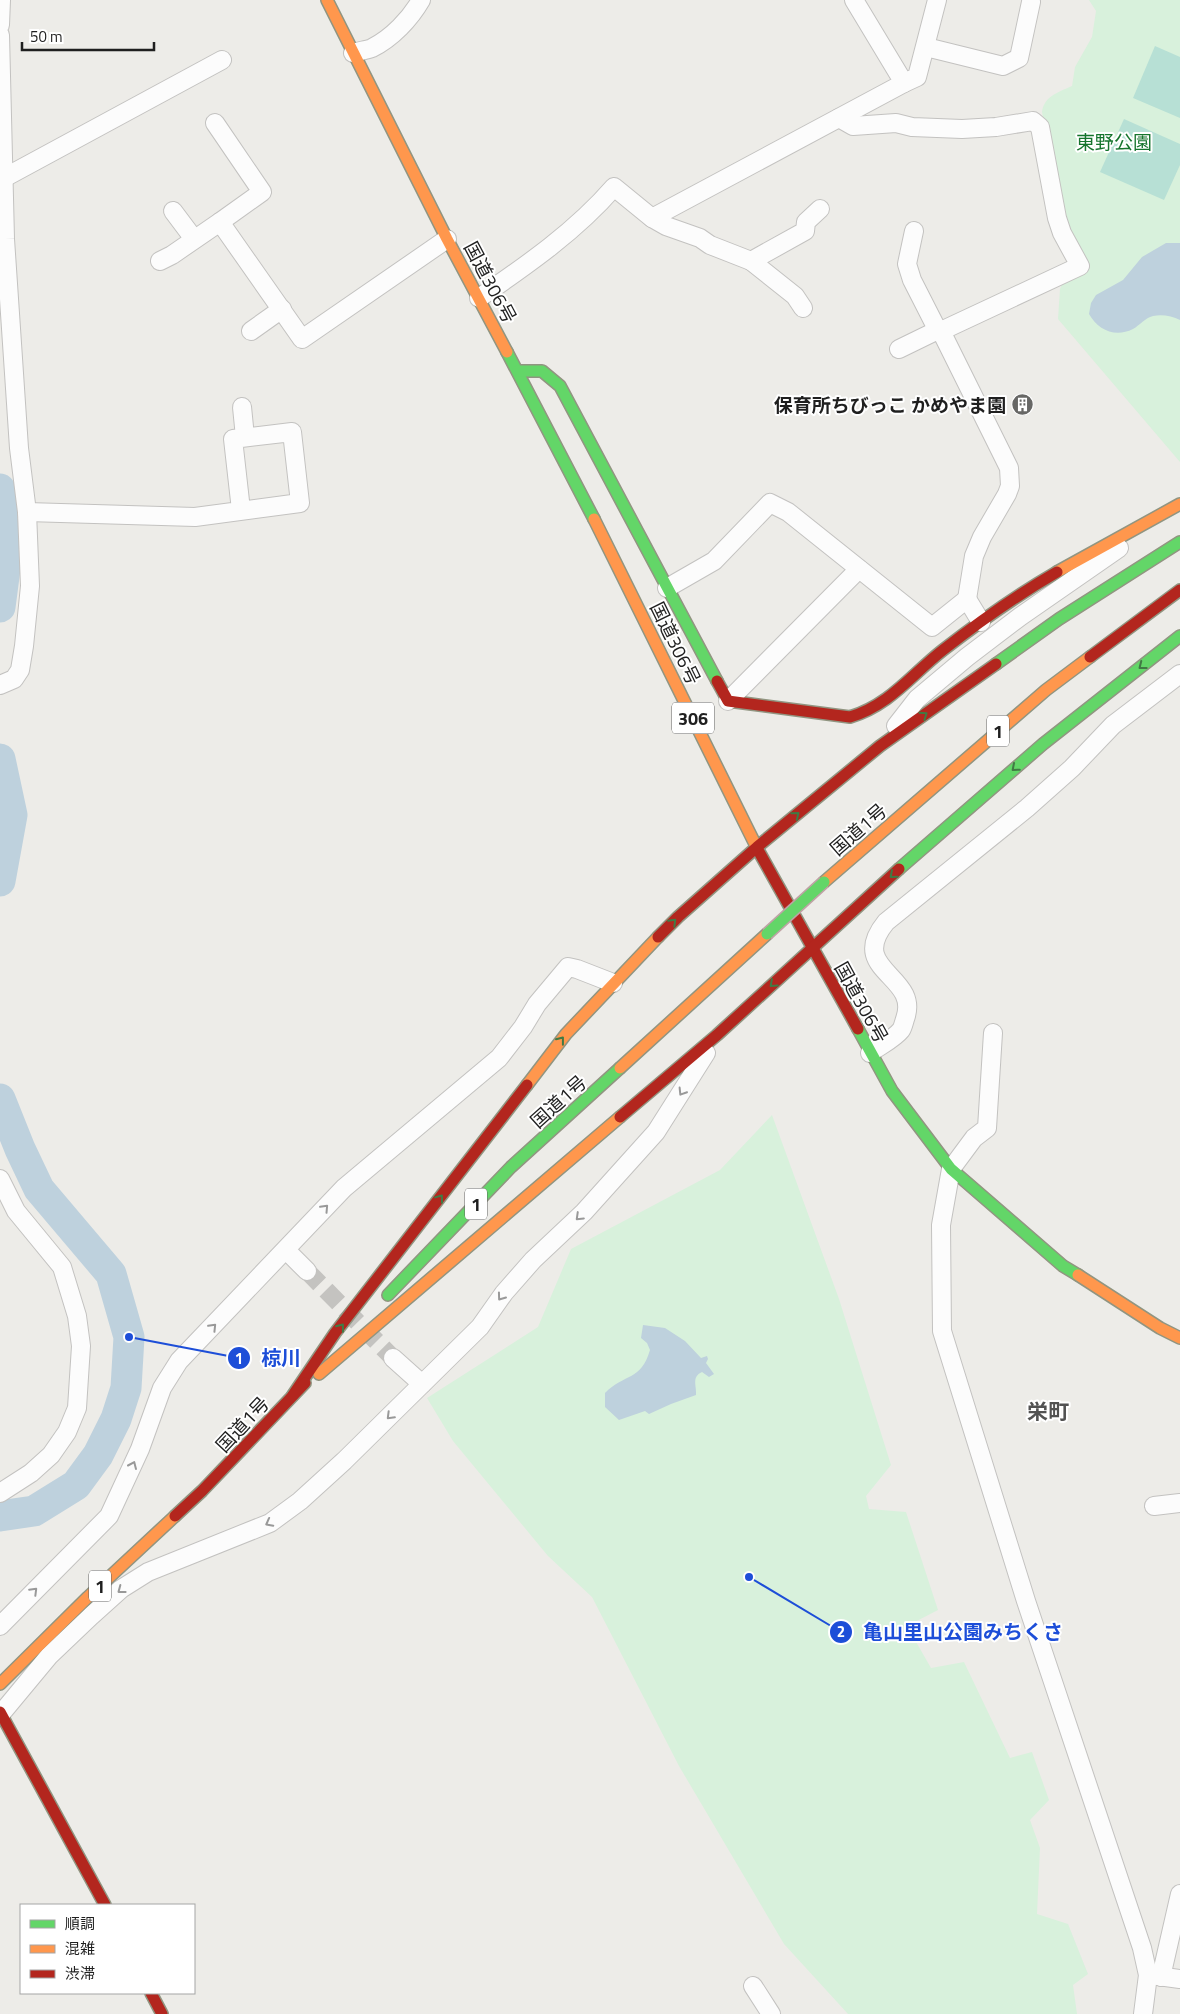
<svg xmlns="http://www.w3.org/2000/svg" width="1180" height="2014" font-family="'Titillium Web','Noto Sans JP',sans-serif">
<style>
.park{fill:#d8f1dc}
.pitch{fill:#b7e0d5}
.water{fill:#bed1dd}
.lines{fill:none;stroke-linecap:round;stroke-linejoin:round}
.river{stroke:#bed1dd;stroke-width:31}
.street-tunnel{stroke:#c4c3c0;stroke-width:18;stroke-dasharray:18 9;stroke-linecap:butt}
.street-casing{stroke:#c3c2c0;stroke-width:20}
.fast-casing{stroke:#919581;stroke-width:14}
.slow-casing{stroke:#919581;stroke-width:14}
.jam-casing{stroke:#919581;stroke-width:14}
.street{stroke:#fcfcfc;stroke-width:18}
.fast{stroke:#63d668;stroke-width:11}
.slow{stroke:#ff974d;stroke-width:11}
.jam{stroke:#b3261e;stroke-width:11}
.fast-bridge-casing{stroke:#bfa2a5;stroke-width:14;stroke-linecap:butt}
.fast-bridge{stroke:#63d668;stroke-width:11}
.oneway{stroke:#417a44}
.oneway2{stroke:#999}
.labels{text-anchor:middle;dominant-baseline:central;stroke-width:4;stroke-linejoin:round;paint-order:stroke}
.shield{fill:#fff;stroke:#626262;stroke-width:1}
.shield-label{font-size:18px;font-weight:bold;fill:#1f1f1f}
.park-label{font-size:19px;fill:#16742d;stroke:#fff}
.street-label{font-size:19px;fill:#1f1f1f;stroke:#fff}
.poi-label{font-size:19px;font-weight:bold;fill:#1f1f1f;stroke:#fff;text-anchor:end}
.quarter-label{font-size:21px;font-weight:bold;fill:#525252;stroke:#fff}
.leader{fill:none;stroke:#1d4ed8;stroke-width:2}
.callout-dot{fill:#1d4ed8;stroke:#fff;stroke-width:2}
.mark-label{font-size:15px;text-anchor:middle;font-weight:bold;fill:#fff}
.callout-label{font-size:20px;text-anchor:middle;font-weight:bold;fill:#1d4ed8;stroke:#fff;stroke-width:4;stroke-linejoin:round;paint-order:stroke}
</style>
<rect width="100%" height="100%" fill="#edece8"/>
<!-- park -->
<g class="park">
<path d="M1089 0H1180V462L1058 319 1060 289 1071 260 1042 112C1044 96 1059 92 1072 86L1075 67 1092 37 1096 11Z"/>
<path d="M772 1115 839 1299 891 1465 866 1496 869 1509 906 1512 938 1610 907 1626 931 1668 964 1662 1010 1758 1032 1752 1049 1800 1030 1820 1040 1848 1037 1914 1068 1924 1088 1974 1073 1985 1077 2014H848L784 1944 679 1766 592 1597 548 1556 453 1441 427 1398 538 1327 571 1249 720 1170Z"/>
</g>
<!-- pitch -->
<g class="pitch">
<path d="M1155 46 1180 57V118L1133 98Z"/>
<path d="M1124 119 1180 144V165L1164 200 1100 172Z"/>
</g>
<!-- water -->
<g class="water">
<path d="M1166 243H1180V320C1172 316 1162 314 1153 316 1145 318 1140 325 1133 329 1115 338 1098 330 1089 314L1091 303 1096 295 1123 280 1142 257Z"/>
<path d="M643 1325 665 1328 685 1341 701 1358 707 1356 708 1359 706 1363 714 1374 709 1377 702 1372C691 1377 697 1386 696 1395L671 1404 649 1414 645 1411 619 1420 605 1407V1393C625 1373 641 1381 650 1350L647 1343 641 1338Z"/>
</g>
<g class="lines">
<!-- river -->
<g class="river">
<path d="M0 489 6 561 0 607"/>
<path d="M0 759 12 815 0 881"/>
<path d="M0 1099 20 1149 39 1189 111 1274 129 1337 126 1388 116 1419 98 1455 76 1485 34 1511 0 1516"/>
</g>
<!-- street-tunnel -->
<path class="street-tunnel" d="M307 1271 393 1358"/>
<defs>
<g id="street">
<path d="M0 25 1 0"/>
<path d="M0 35 5 239 19 448 27 512 30 586 24 646 20 670 14 679 0 685"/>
<path d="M926 47 1003 66 1019 58 1031 2"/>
<path d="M353 53C359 51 367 50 372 48 392 38 410 19 421 0"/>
<path d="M904 83 917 77 937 0"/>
<path d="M839 118 853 126 896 123 912 127 962 129 996 127 1033 121 1040 127 1057 218 1062 233 1080 266 941 331"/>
<path d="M215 123 262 192 220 222"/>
<path d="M2 179 222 60"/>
<path d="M173 211 194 239"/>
<path d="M652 218 666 226 700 238 710 245 751 261 805 231 806 222 820 209"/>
<path d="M914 231 907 264 912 280 938 331"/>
<path d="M160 261 172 255 220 222 302 339 447 239"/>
<path d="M751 261 795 296 803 308"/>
<path d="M479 298C527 265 576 231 614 187L652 218 904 83 854 0"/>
<path d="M251 331 282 309"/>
<path d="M899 349 940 329 1009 468 1010 486 1007 494 982 537 974 556 967 599"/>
<path d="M242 407 245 437"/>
<path d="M27 512 195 517 300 503 292 432 233 439 241 510"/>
<path d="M667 588 714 561 770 503 788 512 932 627 967 599 981 622"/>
<path d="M728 701 859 569"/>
<path d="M896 726 917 699 967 657 1021 616 1119 548"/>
<path d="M993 1033 987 1128 974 1138 951 1169 941 1225 942 1331 1026 1601 1142 1948 1148 1975 1143 2014"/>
<path d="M870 1053C879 1046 894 1039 901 1030 903 1027 904 1022 905 1019 921 975 846 971 886 922L1027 808 1072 768 1113 725 1180 674"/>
<path d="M0 1179 16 1211 62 1267 77 1316 81 1346 77 1408 67 1432 51 1455 31 1473 0 1493"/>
<path d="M286 1250 307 1271"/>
<path d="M393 1358 422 1384"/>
<path d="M1154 1506 1180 1503"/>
<path d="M0 1626 109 1516 140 1449 162 1388 179 1361 344 1188 499 1058 523 1027 537 1004 568 967 577 969 613 983"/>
<path d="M0 1715 49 1656 91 1616 121 1589 148 1572 270 1523 300 1501 344 1461 480 1327 504 1293 533 1260 584 1212 656 1132 706 1053"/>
<path d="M1151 1975 1180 1979"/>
<path d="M1161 1977 1180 1894"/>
<path d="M753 1986 771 2014"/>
</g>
<g id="fast">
<path d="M507 352 594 519"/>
<path d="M518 371H542L560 386 717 681"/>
<path d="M996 664 1059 619 1180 542"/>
<path d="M899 869 1043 744 1180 636"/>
<path d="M858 1029 892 1091 951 1169 1063 1266 1078 1275"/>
<path d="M388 1295 511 1167 620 1068"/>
</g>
<g id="slow">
<path d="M327 0 447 239 507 352"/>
<path d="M594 519 758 850"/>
<path d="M1057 572 1180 504"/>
<path d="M824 882 1046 690 1090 657"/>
<path d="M620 1068 767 934"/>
<path d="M527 1085 566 1034 658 937"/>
<path d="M1078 1275 1160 1328 1180 1338"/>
<path d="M319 1374 620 1117"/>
<path d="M0 1684 88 1597 175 1516"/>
</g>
<g id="jam">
<path d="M1090 657 1180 590"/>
<path d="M717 681 728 701 850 717C890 705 911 675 943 650 979 622 1017 595 1057 572"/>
<path d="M758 850 858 1029"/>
<path d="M658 937 678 917 757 847 880 746 996 664"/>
<path d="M620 1117 717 1035 899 869"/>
<path d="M293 1395 335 1333 527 1085"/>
<path d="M175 1516 202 1491 305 1383"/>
<path d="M0 1712 105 1905"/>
<path d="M151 1993 162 2014"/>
</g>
</defs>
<!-- street casing -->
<use href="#street" class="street-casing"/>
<!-- fast casing -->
<use href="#fast" class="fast-casing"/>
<!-- slow casing -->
<use href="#slow" class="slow-casing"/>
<!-- jam casing -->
<use href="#jam" class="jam-casing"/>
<!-- street -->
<use href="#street" class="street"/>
<!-- fast -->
<use href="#fast" class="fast"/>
<!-- slow -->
<use href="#slow" class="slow"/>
<!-- jam -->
<use href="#jam" class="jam"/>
<defs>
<path id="fast-bridge" d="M767 934 824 882"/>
</defs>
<!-- fast-bridge casing -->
<use href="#fast-bridge" class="fast-bridge-casing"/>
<!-- fast-bridge -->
<use href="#fast-bridge" class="fast-bridge"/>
</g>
<!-- one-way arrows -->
<defs><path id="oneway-chevron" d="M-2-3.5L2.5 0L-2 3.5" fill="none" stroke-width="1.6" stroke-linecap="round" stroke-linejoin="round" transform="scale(1.25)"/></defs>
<g class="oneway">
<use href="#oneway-chevron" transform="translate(1142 666) rotate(142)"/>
<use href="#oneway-chevron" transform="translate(924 715) rotate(-35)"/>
<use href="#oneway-chevron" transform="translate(1015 768) rotate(139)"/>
<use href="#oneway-chevron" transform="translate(796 815) rotate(-39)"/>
<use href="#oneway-chevron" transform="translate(893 875) rotate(139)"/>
<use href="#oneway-chevron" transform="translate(673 922) rotate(-45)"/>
<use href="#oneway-chevron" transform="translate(773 984) rotate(138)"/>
<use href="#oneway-chevron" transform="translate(561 1040) rotate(-52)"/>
<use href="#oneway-chevron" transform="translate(440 1198) rotate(-53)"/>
<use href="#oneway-chevron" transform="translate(341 1327) rotate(-52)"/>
</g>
<g class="oneway2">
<use href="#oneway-chevron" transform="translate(682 1092) rotate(122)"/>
<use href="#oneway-chevron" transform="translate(325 1208) rotate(-47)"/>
<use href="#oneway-chevron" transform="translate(579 1217) rotate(136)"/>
<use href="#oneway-chevron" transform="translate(501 1297) rotate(126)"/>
<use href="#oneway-chevron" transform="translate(213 1327) rotate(-46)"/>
<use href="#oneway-chevron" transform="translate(390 1416) rotate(135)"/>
<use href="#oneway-chevron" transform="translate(133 1465) rotate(-66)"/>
<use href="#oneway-chevron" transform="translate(269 1523) rotate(152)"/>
<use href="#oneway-chevron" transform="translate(121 1590) rotate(143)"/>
<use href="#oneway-chevron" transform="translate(34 1591) rotate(-45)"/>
</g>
<!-- icons -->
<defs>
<symbol id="building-disc" viewBox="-11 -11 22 22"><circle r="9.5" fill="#676765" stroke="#fff"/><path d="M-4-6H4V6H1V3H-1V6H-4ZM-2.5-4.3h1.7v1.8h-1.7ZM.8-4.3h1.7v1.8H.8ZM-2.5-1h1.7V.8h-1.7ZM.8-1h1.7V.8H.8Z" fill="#fff"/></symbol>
</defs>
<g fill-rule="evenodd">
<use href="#building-disc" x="1010" y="392" width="25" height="25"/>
</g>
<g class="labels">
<!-- shield labels -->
<g class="shield">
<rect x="672" y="702.5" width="42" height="31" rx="4"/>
<rect x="987" y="715.5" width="22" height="31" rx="4"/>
<rect x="465" y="1188.5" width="22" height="31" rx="4"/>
<rect x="89" y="1570.5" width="22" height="31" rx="4"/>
</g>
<g class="shield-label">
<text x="693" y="718">306</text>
<text x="998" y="731">1</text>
<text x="476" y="1204">1</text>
<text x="100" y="1586">1</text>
</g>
<!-- park labels -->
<g class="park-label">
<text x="1114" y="141">東野公園</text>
</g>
<!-- street labels -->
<g class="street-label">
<text transform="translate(491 282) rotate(62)">国道306号</text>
<text transform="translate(676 643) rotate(64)">国道306号</text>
<text transform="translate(858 829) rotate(-41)">国道1号</text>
<text transform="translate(862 1002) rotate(61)">国道306号</text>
<text transform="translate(558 1101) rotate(-42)">国道1号</text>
<text transform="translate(242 1424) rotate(-47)">国道1号</text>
</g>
<!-- poi labels -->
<g class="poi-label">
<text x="1006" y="404">保育所ちびっこ かめやま園</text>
</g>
<!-- quarter labels -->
<g class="quarter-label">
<text x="1048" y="1411">栄町</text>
</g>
</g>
<!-- callouts -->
<path class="leader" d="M129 1337L239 1358M749 1577L841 1632"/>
<g class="callout-dot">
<circle cx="129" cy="1337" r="5"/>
<circle cx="749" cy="1577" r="5"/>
<circle cx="239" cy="1358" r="12"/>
<circle cx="841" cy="1632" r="12"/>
</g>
<g class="mark-label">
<text x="239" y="1364">1</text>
<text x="841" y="1637">2</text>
</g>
<g class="callout-label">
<text x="281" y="1365">椋川</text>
<text x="963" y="1639">亀山里山公園みちくさ</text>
</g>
<!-- legend -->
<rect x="20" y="1904" width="175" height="90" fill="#ffffff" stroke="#a5a5a5"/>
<rect x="30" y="1920" width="25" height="8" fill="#63d668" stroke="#a5a5a5"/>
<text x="65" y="1929" font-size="15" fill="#1f1f1f">順調</text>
<rect x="30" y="1945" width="25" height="8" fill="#ff974d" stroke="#a5a5a5"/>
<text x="65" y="1954" font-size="15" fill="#1f1f1f">混雑</text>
<rect x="30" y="1970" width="25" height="8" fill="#b3261e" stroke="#a5a5a5"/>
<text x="65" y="1979" font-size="15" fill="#1f1f1f">渋滞</text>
<!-- scale -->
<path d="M22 42v8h132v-8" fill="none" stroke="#1f1f1f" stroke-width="2.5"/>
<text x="30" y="42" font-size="15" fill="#1f1f1f" stroke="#ffffff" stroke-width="4" paint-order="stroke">50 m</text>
</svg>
